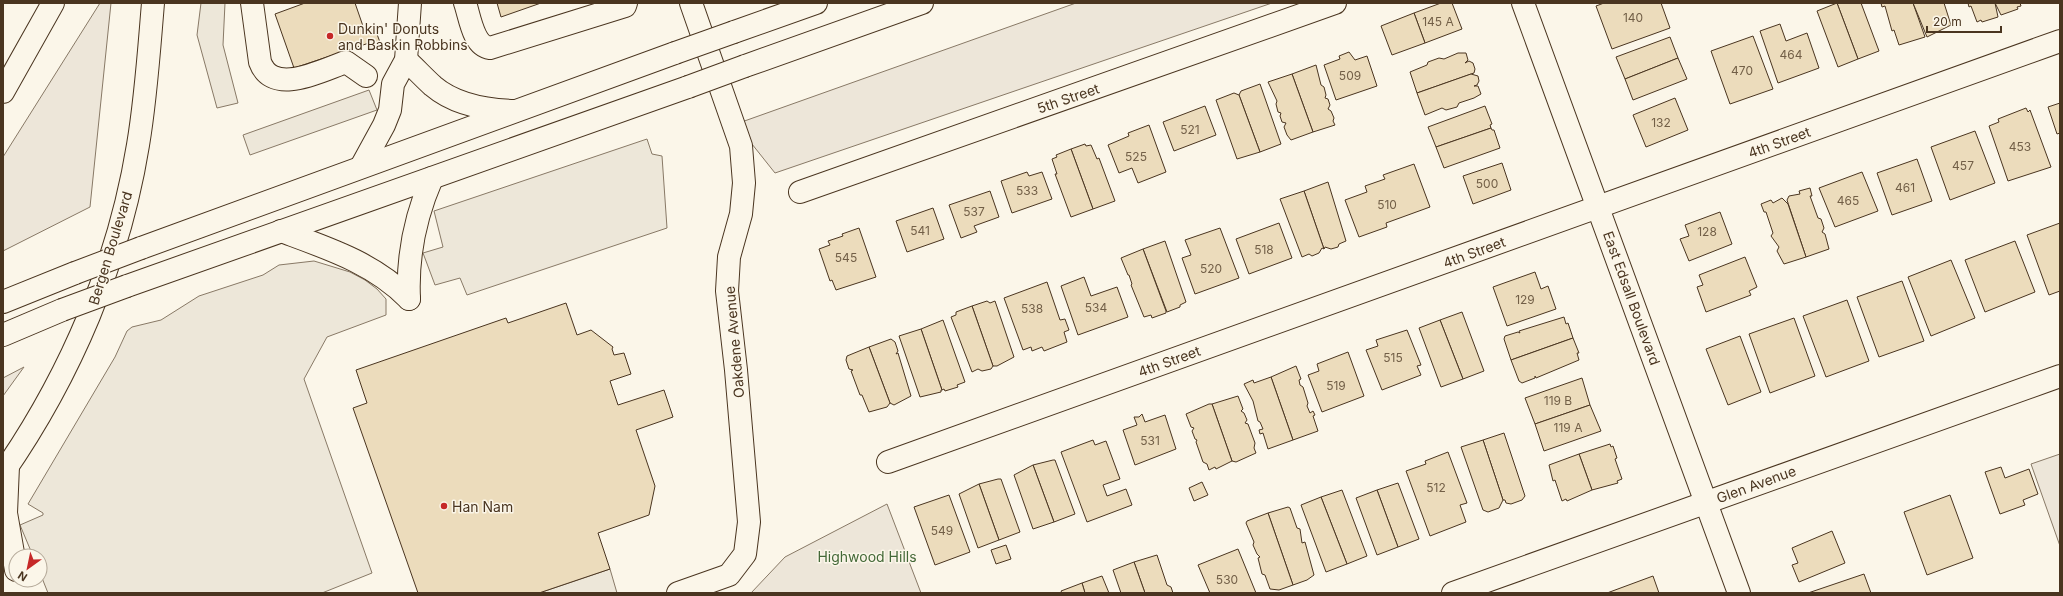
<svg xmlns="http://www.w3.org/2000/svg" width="2063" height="596" font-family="Inter,sans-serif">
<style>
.green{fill:#ede6d9;stroke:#887966}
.parking{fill:#ede7d9;stroke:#887966}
.building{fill:#ecdcbc;stroke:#4a3520}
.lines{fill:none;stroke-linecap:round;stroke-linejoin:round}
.minor-casing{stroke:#4a3520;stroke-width:24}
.major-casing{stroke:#4a3520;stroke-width:24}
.highway-casing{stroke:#4a3520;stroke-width:24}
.minor{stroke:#fbf6e9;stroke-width:22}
.major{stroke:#fbf6e9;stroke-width:22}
.highway{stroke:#fbf6e9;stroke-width:22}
.highway-bridge-casing{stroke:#4a3520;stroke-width:24;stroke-linecap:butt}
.highway-bridge{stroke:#fbf6e9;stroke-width:22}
.poi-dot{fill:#c62828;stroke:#fbf6e9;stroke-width:1.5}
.labels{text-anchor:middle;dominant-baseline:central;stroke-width:3;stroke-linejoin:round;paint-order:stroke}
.number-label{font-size:12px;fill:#725f47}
.poi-label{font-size:14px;fill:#4a3520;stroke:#fbf6e9;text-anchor:start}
.street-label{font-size:14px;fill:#4a3520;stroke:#fbf6e9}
.park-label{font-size:14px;fill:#436837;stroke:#fbf6e9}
</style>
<rect width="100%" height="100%" fill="#fbf6e9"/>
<!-- green -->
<g class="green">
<path d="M100 3H111L90 207 3 251V157Z"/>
<path d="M1076 3H1272L775 173 736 124Z"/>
<path d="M24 367 3 396V378Z"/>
<path d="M2060 454V546L2031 464Z"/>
<path d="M887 504 921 593H751L785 557Z"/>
</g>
<!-- parking -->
<g class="parking">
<path d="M201 3H225L223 45 238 103 217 108 197 35Z"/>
<path d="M369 90 377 110 250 155 243 135Z"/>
<path d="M647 139 652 154 662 156 667 228 467 295 460 278 435 285 423 253 443 247 434 211Z"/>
<path d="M314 261 350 272 365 280 377 289 386 299V315L327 337 304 379 372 573 322 593H48L40 573V556H33L20 525 43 515V513L28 504 115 357 127 331 132 327 161 320 199 296 263 275 279 265Z"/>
<path d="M610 569 617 593H539Z"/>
</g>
<!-- building -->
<g class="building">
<path d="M305 3H355L364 29 374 26 381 45 371 49 369 43 294 68 275 14Z"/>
<path d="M497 3H541L501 17Z"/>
<path d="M1441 3H1452L1462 29 1425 43 1414 13Z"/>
<path d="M1604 3H1661L1670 28 1612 49 1596 6Z"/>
<path d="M1837 3H1861L1879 51 1858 59Z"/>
<path d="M1837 3 1858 59 1838 67 1817 11Z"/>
<path d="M1881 3H1913L1925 37 1899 45 1894 30 1892 31 1885 6 1882 7Z"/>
<path d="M1913 3H1944L1951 25 1927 37Z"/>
<path d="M1968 3H1995L1998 17 1982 22 1981 20 1977 22 1971 6 1969 7Z"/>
<path d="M1995 3H2020L2021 6 2017 7 2018 9 2001 15Z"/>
<path d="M1414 13 1425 43 1392 55 1381 26Z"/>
<path d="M1780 24 1786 41 1807 33 1819 68 1778 83 1760 31Z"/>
<path d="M1753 36 1773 89 1730 104 1711 51Z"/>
<path d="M1670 37 1678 58 1625 79 1616 57Z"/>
<path d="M1349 52 1355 60 1367 56 1377 86 1336 100 1324 65 1340 59 1339 56Z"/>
<path d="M1458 53H1466L1468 60 1465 63 1469 61 1473 63 1475 69 1474 73 1417 93 1410 72 1427 65 1428 62 1439 58 1444 59Z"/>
<path d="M1678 58 1687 79 1633 100 1625 79Z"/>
<path d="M1316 65 1321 85 1324 87 1326 95 1325 98 1328 99 1330 105 1328 109 1331 111 1334 118 1333 121 1335 125 1313 132 1292 74Z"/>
<path d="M1292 74 1313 132 1291 140 1287 135 1284 127 1286 123 1282 122 1280 116 1281 113 1278 112 1276 104 1277 101 1268 82Z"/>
<path d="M1471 74 1478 76 1479 81 1477 85 1474 86H1478L1481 94 1474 98 1459 103 1457 107 1446 110 1442 108 1425 115 1417 93Z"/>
<path d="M1260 84 1281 144 1260 152 1239 95 1241 91Z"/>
<path d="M1234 93 1239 95 1260 152 1237 159 1216 100Z"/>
<path d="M1675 98 1688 130 1646 147 1633 115Z"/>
<path d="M2060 103V133L2057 134 2048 107Z"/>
<path d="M1205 106 1216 135 1174 151 1163 122Z"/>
<path d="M1485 106 1492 124 1490 125 1491 128 1436 147 1428 127Z"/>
<path d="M2026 108 2028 112 2030 110 2051 167 2008 181 1989 126 1999 122 1998 119Z"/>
<path d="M1149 125 1166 172 1138 183 1132 168 1119 173 1108 145 1129 136 1128 133Z"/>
<path d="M1491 128 1492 130H1494L1500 148 1444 168 1436 147Z"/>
<path d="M1975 131 1995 183 1950 200 1931 147Z"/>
<path d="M1085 144 1086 146 1091 145 1097 159 1099 158 1115 201 1093 209 1071 149Z"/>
<path d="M1071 149 1093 209 1071 217 1055 174H1057L1052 159 1057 157 1056 155Z"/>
<path d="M1917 159 1932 201 1892 215 1877 173Z"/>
<path d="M1502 163 1511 190 1473 204 1463 176Z"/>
<path d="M1414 164 1430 207 1386 223 1387 227 1359 237 1345 200 1367 192 1365 186 1385 179 1383 175Z"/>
<path d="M1027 172 1029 176 1042 172 1052 199 1012 213 1001 181Z"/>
<path d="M1862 172 1878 211 1835 227 1819 188Z"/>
<path d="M1328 182 1346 241 1339 244 1338 247 1331 249 1325 247 1324 249 1304 191Z"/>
<path d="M1810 188 1812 196H1810L1818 218 1821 219 1824 228 1822 232 1825 234 1829 249 1806 257 1787 200 1789 196 1800 194 1799 191Z"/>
<path d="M990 191 999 217 974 226 977 232 961 238 949 205Z"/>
<path d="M1304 191 1324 249 1322 248 1319 253 1312 256 1309 254 1302 257 1280 199Z"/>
<path d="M1782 198 1788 204 1806 257 1784 264 1777 251 1779 247 1771 236 1773 233 1766 212H1764L1761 204 1771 200 1773 203Z"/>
<path d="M933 208 944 239 907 252 896 221Z"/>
<path d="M1720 212 1732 244 1689 261 1680 239 1689 236 1685 225Z"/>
<path d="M1279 223 1292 258 1249 274 1236 239Z"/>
<path d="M2060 223V291L2049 295 2027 235Z"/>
<path d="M859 228 876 277 836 290 832 280 830 281 819 249 830 245 828 241 843 236 842 234Z"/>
<path d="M1220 228 1239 278 1195 294 1182 258 1191 255 1185 240Z"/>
<path d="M1165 241 1186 302 1180 305V307L1167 312 1143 249Z"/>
<path d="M2015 241 2035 292 1985 312 1965 260Z"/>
<path d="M1143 249 1166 311V313L1152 318 1151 315 1144 317 1131 285 1132 284 1129 275H1128L1121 258Z"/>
<path d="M1745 257 1757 287 1749 291 1751 295 1706 312 1697 287 1703 285 1699 275Z"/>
<path d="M1951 260 1975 318 1931 336 1908 277Z"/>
<path d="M1535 272 1541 289 1548 286 1556 309 1507 326 1493 287Z"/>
<path d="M1084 277 1091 296 1117 287 1128 317 1078 335 1061 286Z"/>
<path d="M1902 281 1924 341 1879 357 1857 297Z"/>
<path d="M1047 282 1060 320 1065 319 1069 330 1064 332 1067 342 1044 351 1042 347 1032 351 1031 347 1023 350 1004 298Z"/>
<path d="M1847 300 1869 361 1826 377 1803 316Z"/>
<path d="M987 301 990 303 995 301 1014 357 997 366H993L972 306Z"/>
<path d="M566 303 577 335 591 330 613 347 612 349 614 355 624 353 631 374 610 381 618 405 664 390 673 417 636 430 655 486 649 515 598 533 610 569 539 593H418L353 408 367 403 356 370 506 318 508 323Z"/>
<path d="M972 306 993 366 991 369 982 371 978 369 972 372 951 317 956 315V312Z"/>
<path d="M1462 312 1484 371 1463 379 1440 320Z"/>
<path d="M1564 317 1566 324 1568 323 1573 338 1511 360 1504 339 1505 336 1518 332 1520 333 1519 331Z"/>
<path d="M1794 318 1815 376 1770 393 1749 334Z"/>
<path d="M943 320 965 382 957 385 958 387 945 391 944 389 942 390 921 329Z"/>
<path d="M1440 320 1463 379 1441 387 1419 328Z"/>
<path d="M921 329 942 390H941V392L920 397 899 336Z"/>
<path d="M1407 330 1421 365 1417 366 1421 375 1382 390 1366 350 1378 346 1376 340Z"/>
<path d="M1740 336 1761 392 1728 405 1706 349Z"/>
<path d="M1573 338 1579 353H1577L1579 360 1536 378 1535 376V378L1522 383 1519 381 1511 360Z"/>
<path d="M891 339 895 342 898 351 896 354 898 353 911 396 894 405 890 403 869 347Z"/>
<path d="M869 347 890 403 887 407 869 412 862 395H860L851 371 853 370 849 369 846 360 847 356Z"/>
<path d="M1348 352 1364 396 1322 412 1308 375 1319 371 1317 364Z"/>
<path d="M1296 366 1301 379 1299 380 1300 385 1303 387 1308 403 1307 406 1310 413 1313 411 1315 415 1313 416 1318 431 1293 440 1271 377Z"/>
<path d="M1271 377 1293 440 1268 449 1263 433 1260 434 1259 430 1263 429 1260 422 1258 421 1253 401 1244 384 1253 380 1254 383Z"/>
<path d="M1582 378 1590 405 1535 424 1525 398Z"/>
<path d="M1238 396 1243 409 1241 411 1244 413 1247 420 1245 423 1248 424 1255 443 1254 448 1256 453 1236 462 1232 461 1212 404Z"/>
<path d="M1209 404H1212L1232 461 1216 469 1215 467 1209 470 1207 464 1203 462 1196 442 1197 440 1195 439 1192 431 1194 428 1191 427 1186 414Z"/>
<path d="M1590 405 1601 431 1544 451 1535 424Z"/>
<path d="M1142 414 1145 422 1165 415 1176 449 1135 465 1123 430 1137 425 1134 417H1139Z"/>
<path d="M1504 433 1525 496 1522 500 1511 504 1506 503 1505 500H1503L1483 440Z"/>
<path d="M1093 440 1095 445 1106 441 1120 479 1103 485 1107 496 1126 489 1132 505 1087 522 1061 452Z"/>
<path d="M1483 440 1503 500 1499 508 1488 512 1483 510 1461 447Z"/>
<path d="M1610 444 1611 447 1613 446 1617 458 1615 459 1622 479 1617 481 1618 483 1592 490 1579 454Z"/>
<path d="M1448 452 1467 503 1460 505 1466 522 1430 536 1406 471 1426 464 1425 461Z"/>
<path d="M1579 454 1592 490 1567 501 1566 499 1562 501 1555 480 1553 481 1549 465Z"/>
<path d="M1053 460H1055L1075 514 1054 522 1033 465Z"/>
<path d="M1033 465 1054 522 1033 529 1014 475Z"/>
<path d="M2001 467 2005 478 2029 469 2038 494 2023 500 2025 505 2000 514 1985 472Z"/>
<path d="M998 479H1001L1020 532 999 540 979 484Z"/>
<path d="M1202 482 1208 495 1194 501 1189 488Z"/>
<path d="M1398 483 1419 539 1398 547 1377 490Z"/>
<path d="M979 484 999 540 978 548 959 494Z"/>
<path d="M1342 490 1367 556 1347 564 1321 497Z"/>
<path d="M1377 490 1398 547 1377 555 1356 498Z"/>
<path d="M949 495 970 552 935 565 914 507Z"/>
<path d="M1950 495 1973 558 1927 575 1904 512Z"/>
<path d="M1321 497 1347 564 1326 572 1301 505Z"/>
<path d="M1288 507 1290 508 1297 528 1300 529 1302 543 1305 542 1314 575 1307 580 1293 585 1268 513Z"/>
<path d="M1268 513 1293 585 1279 590 1270 589 1265 575 1262 574 1258 558 1260 557 1257 554 1253 545 1254 542 1246 523 1247 521Z"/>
<path d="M1832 531 1845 563 1799 582 1792 565 1798 563 1792 548Z"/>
<path d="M1006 545 1011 559 996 564 991 550Z"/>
<path d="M1238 549 1256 593H1210L1198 565Z"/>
<path d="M1157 555 1167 585 1171 587 1173 593H1145L1134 562Z"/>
<path d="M1134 562 1145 593H1121L1113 570Z"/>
<path d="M1864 574 1871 593H1808Z"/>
<path d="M1102 576 1109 593H1085L1082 583Z"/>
<path d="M1653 576 1659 593H1607Z"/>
<path d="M1082 583 1085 593H1062L1061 591Z"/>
</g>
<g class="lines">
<defs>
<g id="minor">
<path d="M252 3 260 62C273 97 322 70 346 62L366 76"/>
<path d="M465 3C470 17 473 46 490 48L625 6 626 3"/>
<path d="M1523 3 1739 593"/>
<path d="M406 60C415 68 423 77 433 86 454 104 487 110 514 111"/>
<path d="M361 167 384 125 390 110 393 84 406 60 410 3"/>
<path d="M800 192 1335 3"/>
<path d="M281 231C327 248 374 263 409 299"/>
<path d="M409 299C407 257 415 217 432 178"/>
<path d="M888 462 2060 41"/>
<path d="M8 466 6 513 16 570"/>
<path d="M678 593 729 575 745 554 749 522 736 370 727 291 729 257 741 214 744 183 741 146 691 3"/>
<path d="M1453 593 2060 376"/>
</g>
<g id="major">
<path d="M3 92 53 3"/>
<path d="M3 473C71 375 119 262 138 145 146 98 149 50 153 3"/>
</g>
<g id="highway">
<path d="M734 32 816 3"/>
<path d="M745 66 922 3"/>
<path d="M141 248 675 53"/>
<path d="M127 286 688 87"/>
<path d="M3 302 75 273"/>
<path d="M3 335 62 310"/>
</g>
</defs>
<!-- minor casing -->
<use href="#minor" class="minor-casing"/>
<!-- major casing -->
<use href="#major" class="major-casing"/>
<!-- highway casing -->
<use href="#highway" class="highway-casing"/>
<!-- minor -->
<use href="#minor" class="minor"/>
<!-- major -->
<use href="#major" class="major"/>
<!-- highway -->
<use href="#highway" class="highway"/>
<defs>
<g id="highway-bridge">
<path d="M675 53 734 32"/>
<path d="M688 87 745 66"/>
<path d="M75 273 141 248"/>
<path d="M62 310 127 286"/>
</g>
</defs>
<!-- highway-bridge casing -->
<use href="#highway-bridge" class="highway-bridge-casing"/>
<!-- highway-bridge -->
<use href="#highway-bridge" class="highway-bridge"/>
</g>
<!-- markers -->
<g class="poi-dot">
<circle cx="330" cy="36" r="4"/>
<circle cx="444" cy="506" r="4"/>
</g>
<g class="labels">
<!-- number labels -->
<g class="number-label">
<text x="1633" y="17">140</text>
<text x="1438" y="21">145 A</text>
<text x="1791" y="54">464</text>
<text x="1742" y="70">470</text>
<text x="1350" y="75">509</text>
<text x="1661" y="122">132</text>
<text x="1190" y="129">521</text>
<text x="2020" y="146">453</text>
<text x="1136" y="156">525</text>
<text x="1963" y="165">457</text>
<text x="1487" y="183">500</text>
<text x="1905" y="187">461</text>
<text x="1027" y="190">533</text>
<text x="1848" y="200">465</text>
<text x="1387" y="204">510</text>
<text x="974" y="211">537</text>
<text x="920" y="230">541</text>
<text x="1707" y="231">128</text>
<text x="1264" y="249">518</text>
<text x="846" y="257">545</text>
<text x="1211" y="268">520</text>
<text x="1525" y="299">129</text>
<text x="1096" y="307">534</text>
<text x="1032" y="308">538</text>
<text x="1393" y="357">515</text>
<text x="1336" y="385">519</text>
<text x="1558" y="400">119 B</text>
<text x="1568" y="427">119 A</text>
<text x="1150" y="440">531</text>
<text x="1436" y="487">512</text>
<text x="942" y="530">549</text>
<text x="1227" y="579">530</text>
</g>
<!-- poi labels -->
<g class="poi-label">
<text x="338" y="28">Dunkin' Donuts<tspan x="338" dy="16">and Baskin Robbins</tspan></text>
<text x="452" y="506">Han Nam</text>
</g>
<!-- street labels -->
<g class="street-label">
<text transform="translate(1068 98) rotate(-19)">5th Street</text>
<text transform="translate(1779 142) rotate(-20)">4th Street</text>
<text transform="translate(110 248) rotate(-73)">Bergen Boulevard</text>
<text transform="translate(1474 252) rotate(-20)">4th Street</text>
<text transform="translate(1632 298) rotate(70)">East Edsall Boulevard</text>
<text transform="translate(734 342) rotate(-95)">Oakdene Avenue</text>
<text transform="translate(1169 361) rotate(-20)">4th Street</text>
<text transform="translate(1756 484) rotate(-20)">Glen Avenue</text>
</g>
<!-- park labels -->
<g class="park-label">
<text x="867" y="556">Highwood Hills</text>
</g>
</g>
<!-- border -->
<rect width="2063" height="596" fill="none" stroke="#4a3520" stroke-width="8"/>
<!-- north arrow -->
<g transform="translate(28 568) rotate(213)"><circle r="19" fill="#fbf6e9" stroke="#b4a999"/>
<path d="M0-3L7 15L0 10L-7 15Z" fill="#c62828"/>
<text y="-6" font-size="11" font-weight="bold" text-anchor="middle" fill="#4a3520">N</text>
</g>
<!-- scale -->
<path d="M1927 26v6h74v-6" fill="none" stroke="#4a3520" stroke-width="2"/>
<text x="1933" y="26" font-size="12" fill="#4a3520" stroke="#fbf6e9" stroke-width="3" paint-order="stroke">20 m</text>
</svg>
